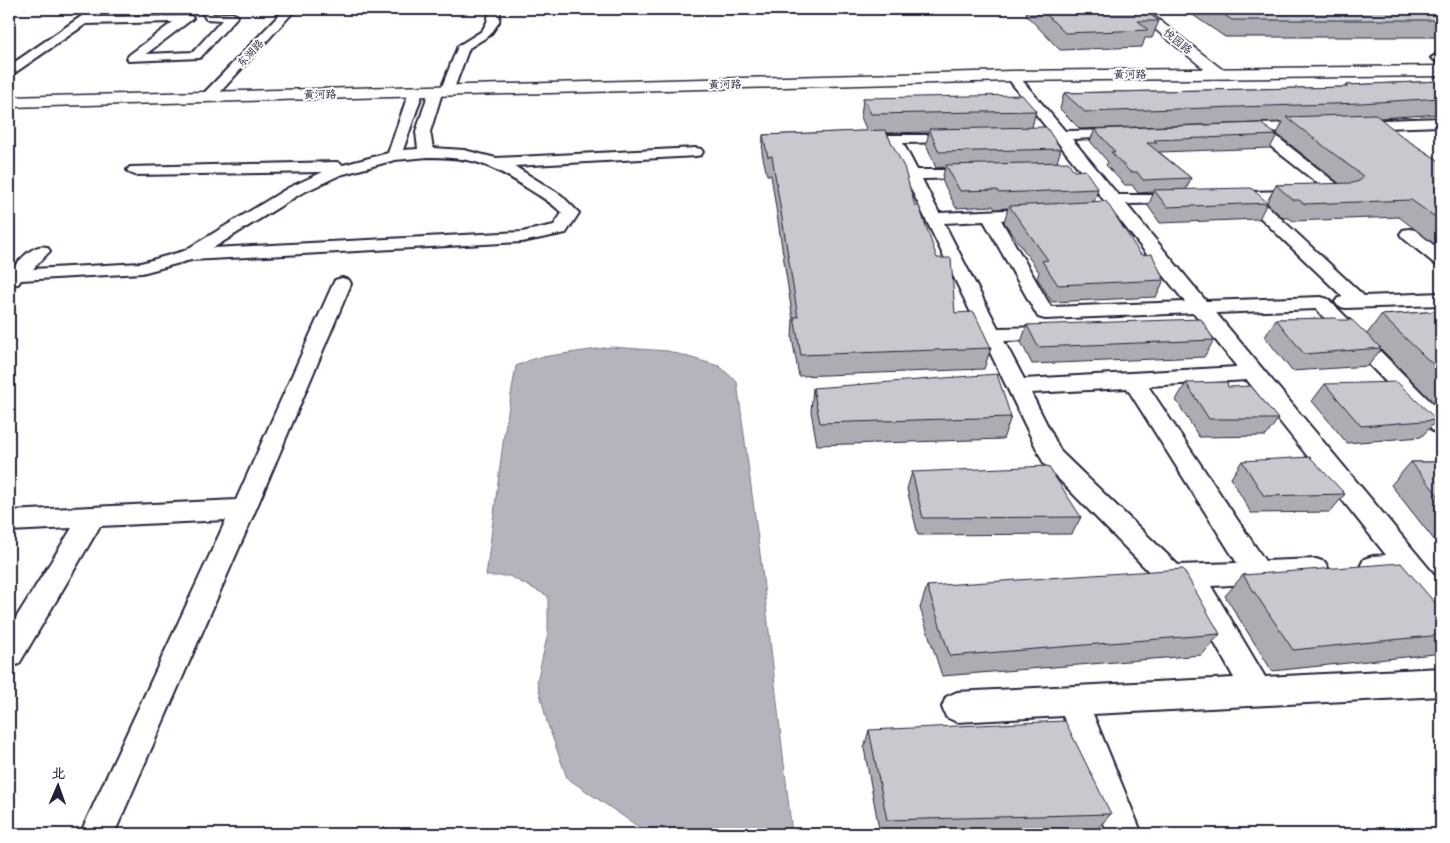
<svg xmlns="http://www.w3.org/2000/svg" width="1450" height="843" font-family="'Patrick Hand','LXGW WenKai TC',sans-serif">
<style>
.water{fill:#b4b4bc;stroke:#7a7a88}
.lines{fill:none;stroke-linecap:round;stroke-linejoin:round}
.street-casing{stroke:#22223b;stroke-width:4}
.secondary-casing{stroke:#22223b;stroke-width:3}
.primary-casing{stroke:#22223b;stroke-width:3}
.street{fill:#fff;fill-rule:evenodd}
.secondary{fill:#fff;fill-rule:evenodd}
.primary{fill:#fff;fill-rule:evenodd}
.wall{fill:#acacb2;stroke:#22223b}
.building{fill:#c8c8cf;stroke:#22223b}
.labels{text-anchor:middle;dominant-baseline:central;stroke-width:4;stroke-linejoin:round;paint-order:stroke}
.far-street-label{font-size:11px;fill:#22223b;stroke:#fff}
</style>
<rect width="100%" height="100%" fill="#fff"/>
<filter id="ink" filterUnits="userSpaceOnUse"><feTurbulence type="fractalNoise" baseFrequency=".02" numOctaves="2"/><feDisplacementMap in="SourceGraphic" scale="10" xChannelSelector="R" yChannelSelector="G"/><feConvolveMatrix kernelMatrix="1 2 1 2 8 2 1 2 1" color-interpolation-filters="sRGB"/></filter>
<g filter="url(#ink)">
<!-- water -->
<path class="water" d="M611 347 668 351 719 366 737 382 761 561 792 834H649L567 778 547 722 537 681 548 633V596L509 576H486L504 435 516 366 535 358Z"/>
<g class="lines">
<defs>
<g id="street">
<path d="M92 9H104L95 17 191 16 193 18 191 20 146 54 193 52 222 20 206 19 201 11 202 9H210L213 14 232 13 238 16 200 58 129 61 127 58 129 55 173 22 86 24 13 74 9 75V66Z"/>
<path d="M285 9H296L213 100H203L201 97 203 94Z"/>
<path d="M490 9H500L499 22 490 35 469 48 452 94 442 93 430 132 433 148 464 150 496 158 696 148 701 149 703 152 701 155 696 156 514 166 561 195 579 213 566 233 522 242 191 260 142 273 21 280 18 284 9 285V272C19 262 32 243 47 247L50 251 33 269 141 263 184 251 288 188 323 172 135 175 130 173 127 170 130 167 337 162 343 165 388 153 409 92 416 88 423 92 403 150 418 149 416 132 429 91 436 87 441 89 458 46 482 31 487 22ZM428 157C472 157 491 164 527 188 540 196 552 203 562 213L554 225 522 232 213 248 300 194 340 175 395 160Z"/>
<path d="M1437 54 1441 55V64L1431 58Z"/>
<path d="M1012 72 1016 73 1065 131 1128 130 1130 133 1128 136 1123 137 1072 139 1118 195H1188L1190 198 1188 201 1182 203 1126 204 1206 301 1321 297 1328 299 1441 412V433L1433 431 1316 309 1216 313 1441 583V615L1431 611 1403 576 1373 578 1364 575 1360 567 1364 559 1373 556 1386 555 1247 380 1148 386 1265 561 1316 559 1325 562 1329 570 1325 578 1316 581 1211 586 1265 677 1441 668V696L1093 714 1142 834H1108L1063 716 957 722 946 717 942 707 946 697 957 692 1234 678 1184 588H1172L1162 585 1044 464 889 143 878 142 876 139 878 136 883 135H963L965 138 963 141 958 142 903 143 917 170H979L982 173 979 176 974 178 922 179 939 213 1005 210 1011 211 1013 215 1011 219 1001 220 1051 307 1185 302 1056 140 1045 139 1043 136 1050 132 1006 76ZM984 221 1038 317 1045 319 1194 313 1237 367 1024 379 1004 341 1055 339 1062 337 1065 333 1062 329 1055 327 998 328 944 223ZM1127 388 1237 563 1178 565 1061 452 1031 393Z"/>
<path d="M1441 118V126L1357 129 1352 128 1350 125 1352 122 1357 121Z"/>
<path d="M1310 122 1315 123 1317 126 1315 129 1271 132 1350 194 1348 197 1342 199 1262 201 1364 296 1441 293V305L1345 308 1338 306 1335 302 1338 298 1343 297 1242 200 1240 197 1242 194 1248 192 1326 190 1254 133 1232 132 1230 129 1232 126 1237 125Z"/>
<path d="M1409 229 1415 230 1441 251V265L1435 264 1403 238 1400 234 1403 230Z"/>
<path d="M342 278 349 280 351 284 256 509 114 834H80L226 520 100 526 19 664 9 668V629L72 528 9 531V511L236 500 333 284 335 280Z"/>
</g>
<path id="secondary" d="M1130 9H1145L1223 70 1226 73 1223 76H1213Z"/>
<path id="primary" d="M1441 66V76L1012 81 9 107V97L1012 71Z"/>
</defs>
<!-- street casing -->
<use href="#street" class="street-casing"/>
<!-- secondary casing -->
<use href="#secondary" class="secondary-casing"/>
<!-- primary casing -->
<use href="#primary" class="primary-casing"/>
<!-- street -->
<use href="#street" class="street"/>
<!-- secondary -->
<use href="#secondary" class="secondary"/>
<!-- primary -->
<use href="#primary" class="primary"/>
</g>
<!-- wall -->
<g class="wall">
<path d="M1027 9H1142L1159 21 1152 38H1145L1142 47 1060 50 1026 15Z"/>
<path d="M1184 9H1441V37H1225Z"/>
<path d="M1441 81V114L1379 118 1404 138 1441 162V249L1399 217 1293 221 1289 218H1283L1267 203 1259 219 1160 223 1148 206 1154 192 1138 193 1132 185H1125L1106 165 1108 162 1090 141 1095 129 1277 135 1270 148 1159 152 1191 178 1186 190 1267 202 1276 185 1340 184 1277 134 1283 122 1080 129 1060 109 1064 93 1346 87 1347 85Z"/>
<path d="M863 98 1036 111 1032 127 1061 149 1057 162 1074 171 1098 189 1094 202 1164 280 1156 297 1052 302 1037 278 1039 272 1004 222 1008 208 995 209 993 206 956 208 942 180 945 167 936 168 926 144 929 132 887 133 915 206 955 313 991 348 984 369 799 376 792 338 793 320 771 175H767L762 153 763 135 867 131 861 117Z"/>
<path d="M1441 311V410L1381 349 1368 366 1292 371 1265 337 1276 319 1338 320 1367 334 1381 315Z"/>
<path d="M1027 325 1214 340 1204 357 1032 364 1021 342Z"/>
<path d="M1186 383 1228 387 1278 419 1266 436 1199 437 1176 400Z"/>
<path d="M1325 384 1437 420 1421 437 1347 443 1312 401Z"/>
<path d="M813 388 1011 417 1003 439 817 445 811 411Z"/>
<path d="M1242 461 1345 494 1330 512 1251 513 1231 478Z"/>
<path d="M1411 462H1441V541H1435L1391 485Z"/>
<path d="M912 472 1081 517 1072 534 918 535 907 489Z"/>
<path d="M1243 575 1441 610V648L1434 654 1272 671 1225 596Z"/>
<path d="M927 586 1220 634 1202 655 942 676 920 608Z"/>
<path d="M869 730 1111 814 1095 831 981 834H880L864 748Z"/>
</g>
<!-- building -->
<g class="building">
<path d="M1041 9H1142L1159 21H1138L1148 30 1065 33Z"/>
<path d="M1215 9H1441V20H1232Z"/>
<path d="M1441 81V98L1361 103 1085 112 1064 93 1348 87 1347 85Z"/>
<path d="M1022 95 1036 111 871 114 863 98Z"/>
<path d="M1375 114 1404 138 1441 162V221L1411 200 1304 204 1299 200H1293L1276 185 1353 183 1359 181 1364 177 1286 117Z"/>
<path d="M1260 123 1277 135 1154 140 1157 143H1147L1191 178 1143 180 1137 172H1130L1111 152H1115L1095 129Z"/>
<path d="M1046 127 1061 149 939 152 929 129Z"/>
<path d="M885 130 904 167 915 206H919L937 258H951L955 313 974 312 991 348 801 355 794 317H798L772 156 768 157 763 135Z"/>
<path d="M1068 162 1074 171 1085 170 1098 189 999 193 997 190 960 191 946 165Z"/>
<path d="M1251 188 1268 203 1167 207 1154 190Z"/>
<path d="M1106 201 1141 255 1152 254 1164 280 1058 285 1042 261 1048 260 1009 206Z"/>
<path d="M1441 311V372L1381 315Z"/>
<path d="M1336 318 1338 320H1352L1381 348 1304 354 1276 319Z"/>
<path d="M1201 319 1214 340 1038 347 1027 325Z"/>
<path d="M997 374 1011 417 820 423 813 388Z"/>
<path d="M1227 382 1228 387 1251 386 1278 419H1209L1186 383Z"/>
<path d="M1397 382 1437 420 1361 426 1325 384Z"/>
<path d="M1310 457 1345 494 1264 496 1242 461Z"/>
<path d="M1411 462H1441V499Z"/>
<path d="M1048 466 1081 517 923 518 912 472Z"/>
<path d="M1401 563 1441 610V635L1293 650 1243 575Z"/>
<path d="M1183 569 1220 634 950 656 927 586Z"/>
<path d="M1065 721 1111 814 887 820 869 730Z"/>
</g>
</g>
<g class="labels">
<!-- far-street labels -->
<g class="far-street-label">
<text transform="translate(1178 41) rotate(39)">悦园路</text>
<text transform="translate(250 53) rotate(-47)">东湖路</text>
<text transform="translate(1130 74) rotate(-1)">黄河路</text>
<text transform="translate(725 84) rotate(-1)">黄河路</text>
<text transform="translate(320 94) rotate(-1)">黄河路</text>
</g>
</g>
<!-- margin -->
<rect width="1450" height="843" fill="none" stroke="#fff" stroke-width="30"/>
<rect x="15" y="15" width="1420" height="813" fill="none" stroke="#22223b" stroke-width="2" filter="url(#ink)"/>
<!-- north arrow -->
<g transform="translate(58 786) rotate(2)" stroke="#ffffff" stroke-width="4" paint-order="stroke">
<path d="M0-4L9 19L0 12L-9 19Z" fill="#22223b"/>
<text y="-8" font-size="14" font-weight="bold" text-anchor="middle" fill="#22223b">北</text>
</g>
</svg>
